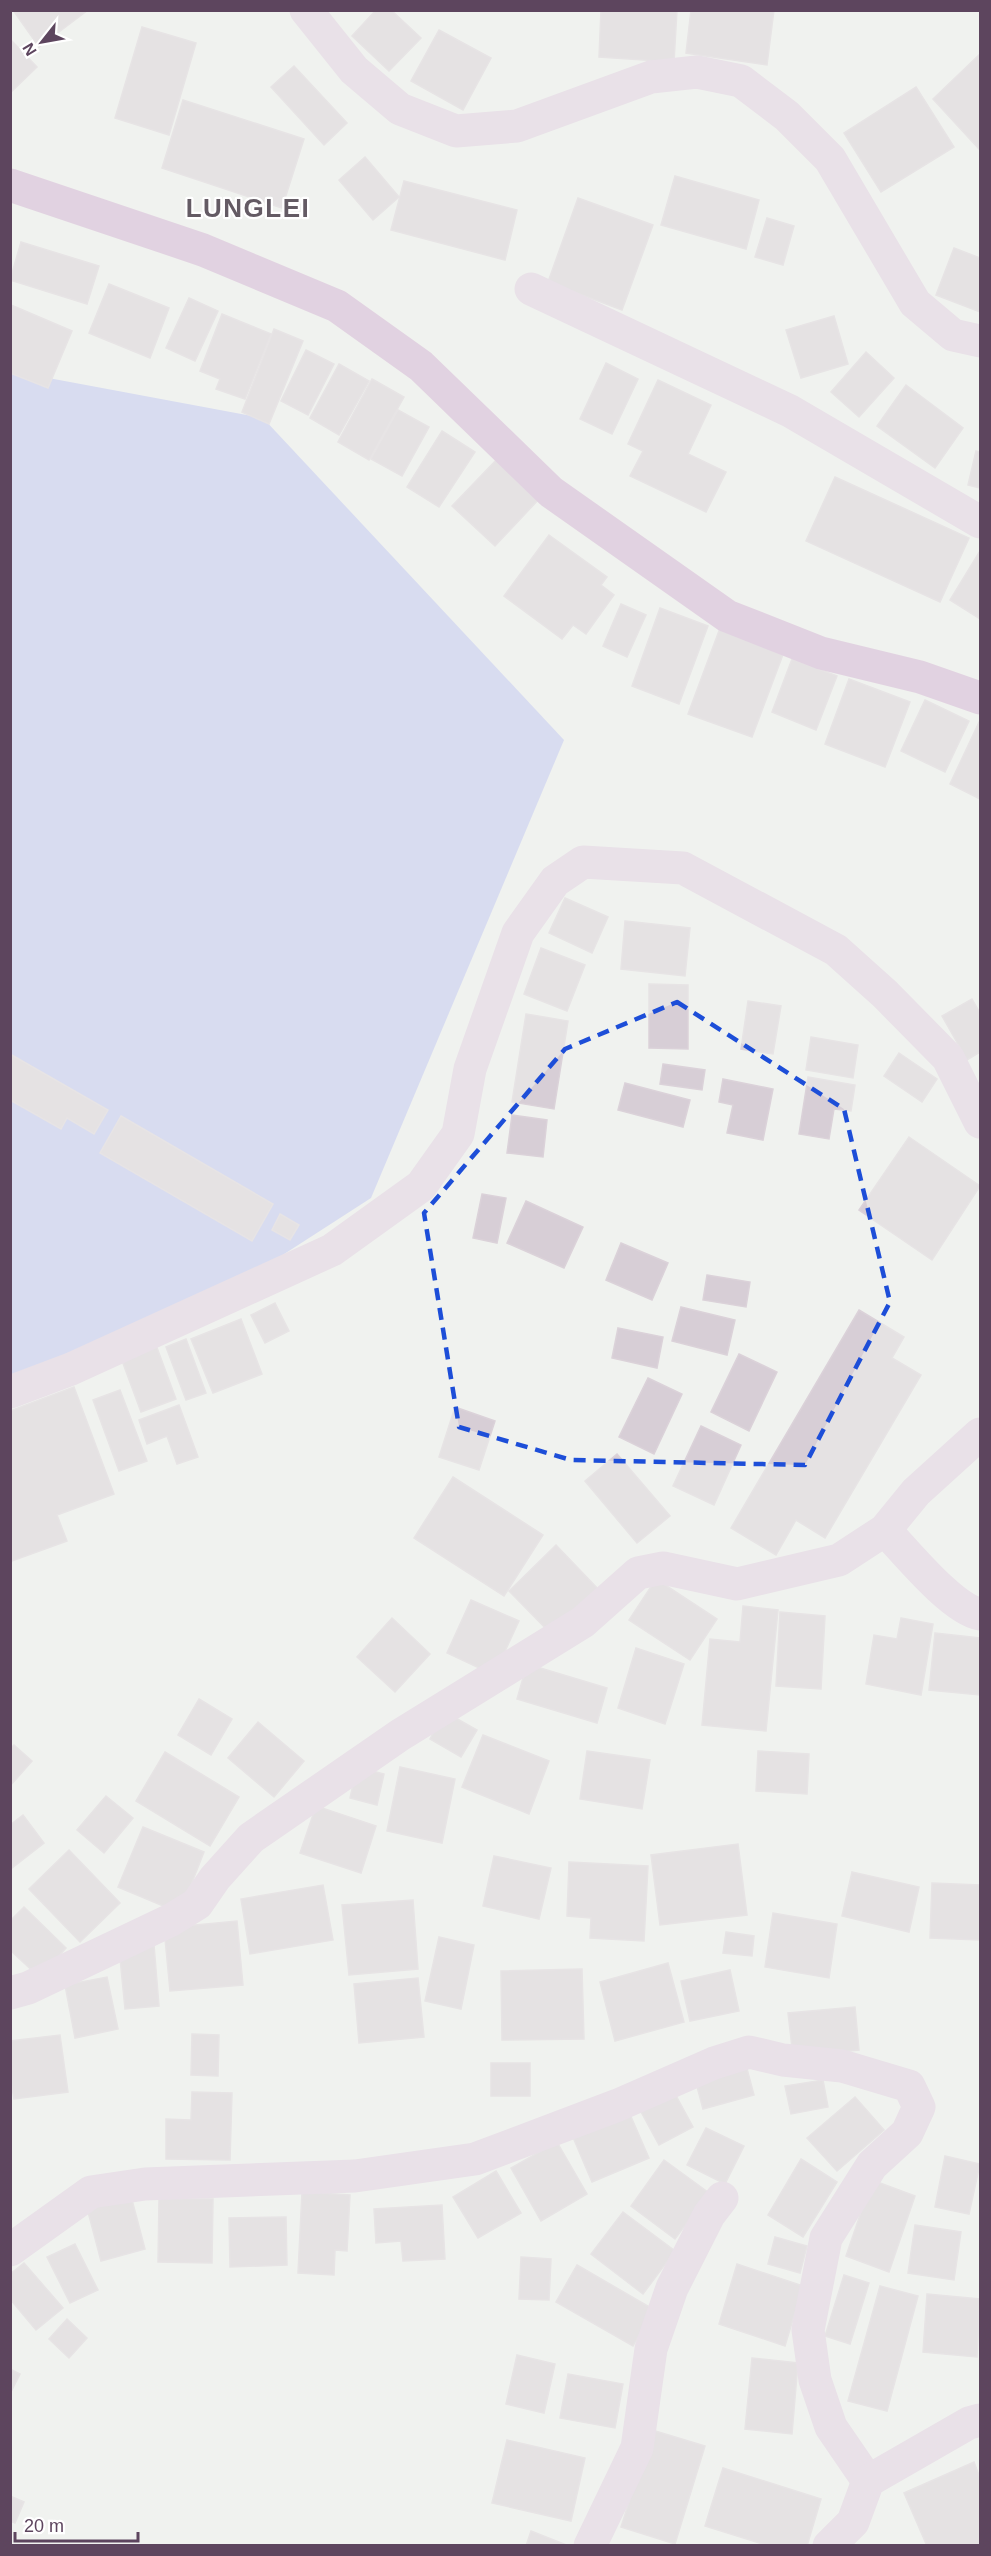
<svg xmlns="http://www.w3.org/2000/svg" width="991" height="2556" font-family="Helvetica,sans-serif">
<style>
.pitch{fill:#bac1f2}
.building{fill:#d7ced6;stroke:#dbd2d9;stroke-width:1.5}
.lines{fill:none;stroke-linecap:round;stroke-linejoin:round}
.minor{stroke:#dfcce0;stroke-width:33}
.major{stroke:#cfacd0;stroke-width:33}
.marked{fill:none;stroke:#1d4ed8;stroke-width:4.5;stroke-dasharray:12 8;stroke-linejoin:round}
.labels{text-anchor:middle;dominant-baseline:central;stroke-width:4.5;stroke-linejoin:round;paint-order:stroke}
.district-label{font-size:26px;font-weight:bold;letter-spacing:1.5px;fill:#645b64;stroke:#fff}
</style>
<rect width="100%" height="100%" fill="#f0f2ef"/>
<!-- pitch -->
<path class="pitch" d="M11 371 263 418 564 740 371 1198 230 1289 11 1377Z"/>
<!-- building -->
<g class="building">
<path d="M13 10H88L39 47Z"/>
<path d="M376 10H391L421 38 389 71 352 36Z"/>
<path d="M601 10H677L674 62 599 57Z"/>
<path d="M691 10H774L767 65 686 53Z"/>
<path d="M142 27 196 43 169 135 115 118Z"/>
<path d="M439 30 491 58 463 110 411 81Z"/>
<path d="M10 39 37 67 10 93Z"/>
<path d="M980 54V150L933 99Z"/>
<path d="M294 66 347 123 324 145 271 87Z"/>
<path d="M916 87 954 147 881 192 844 133Z"/>
<path d="M183 100 304 139 282 208 162 168Z"/>
<path d="M365 157 399 197 373 220 339 180Z"/>
<path d="M675 176 759 200 746 249 661 225Z"/>
<path d="M404 181 517 210 505 260 391 230Z"/>
<path d="M578 198 653 225 622 310 548 282Z"/>
<path d="M767 218 794 226 783 265 755 257Z"/>
<path d="M21 242 99 266 87 304 10 280Z"/>
<path d="M954 248 980 258V312L936 295Z"/>
<path d="M109 284 169 308 150 358 89 333Z"/>
<path d="M189 298 218 311 195 361 166 348Z"/>
<path d="M11 305 72 331 48 388 10 373Z"/>
<path d="M222 314 271 334 245 399 216 389 220 379 200 371Z"/>
<path d="M834 316 848 364 801 378 786 330Z"/>
<path d="M274 329 303 341 269 424 242 412Z"/>
<path d="M306 350 334 364 308 415 281 401Z"/>
<path d="M866 352 894 378 859 417 831 392Z"/>
<path d="M606 363 638 379 612 434 580 419Z"/>
<path d="M339 364 369 381 339 435 310 418Z"/>
<path d="M372 379 404 397 369 460 338 442Z"/>
<path d="M658 380 711 405 688 454 726 472 706 512 630 476 643 451 628 444Z"/>
<path d="M906 385 963 428 935 468 877 426Z"/>
<path d="M398 410 429 427 402 476 371 459Z"/>
<path d="M442 431 475 452 439 507 407 487Z"/>
<path d="M976 451 980 452V488L968 485Z"/>
<path d="M498 458 540 498 495 546 452 506Z"/>
<path d="M835 477 969 538 940 602 806 541Z"/>
<path d="M549 535 607 577 601 585 614 595 586 634 573 625 562 639 504 596Z"/>
<path d="M980 551V619L950 600Z"/>
<path d="M621 604 646 615 627 657 603 646Z"/>
<path d="M660 608 708 626 679 704 632 686Z"/>
<path d="M723 620 787 644 752 737 688 714Z"/>
<path d="M792 659 837 676 816 730 772 712Z"/>
<path d="M849 679 910 702 885 767 825 744Z"/>
<path d="M925 700 969 721 945 772 901 751Z"/>
<path d="M980 720V799L950 784Z"/>
<path d="M565 898 608 917 592 953 549 933Z"/>
<path d="M625 921 690 928 685 976 621 969Z"/>
<path d="M541 948 585 965 567 1011 524 994Z"/>
<path d="M649 984 688 985V1049L649 1048Z"/>
<path d="M972 999 980 1013V1052L967 1060 942 1016Z"/>
<path d="M748 1001 781 1006 773 1054 741 1049Z"/>
<path d="M526 1014 568 1021 554 1109 512 1102Z"/>
<path d="M811 1037 858 1045 853 1078 806 1070Z"/>
<path d="M899 1053 937 1079 922 1102 884 1076Z"/>
<path d="M10 1054 108 1110 94 1134 67 1118 61 1129 10 1100Z"/>
<path d="M663 1064 705 1070 702 1090 660 1084Z"/>
<path d="M808 1077 855 1085 851 1111 834 1109 829 1139 799 1134Z"/>
<path d="M723 1079 773 1089 763 1140 727 1133 733 1105 719 1102Z"/>
<path d="M625 1083 690 1100 683 1127 618 1110Z"/>
<path d="M512 1115 547 1120 543 1157 507 1153Z"/>
<path d="M121 1116 273 1204 252 1241 100 1153Z"/>
<path d="M909 1137 980 1186 932 1260 859 1210Z"/>
<path d="M482 1194 506 1198 497 1243 473 1238Z"/>
<path d="M526 1201 583 1227 564 1268 507 1243Z"/>
<path d="M280 1214 299 1225 290 1240 272 1230Z"/>
<path d="M621 1243 668 1263 652 1300 606 1280Z"/>
<path d="M707 1275 750 1282 746 1307 703 1300Z"/>
<path d="M275 1303 289 1331 265 1343 251 1315Z"/>
<path d="M681 1307 735 1320 727 1355 672 1341Z"/>
<path d="M859 1310 904 1337 892 1358 921 1375 825 1538 796 1520 776 1555 731 1528Z"/>
<path d="M241 1319 262 1374 213 1393 191 1339Z"/>
<path d="M618 1328 663 1337 657 1368 612 1358Z"/>
<path d="M186 1339 206 1393 186 1400 166 1347Z"/>
<path d="M156 1345 176 1399 141 1412 121 1358Z"/>
<path d="M739 1354 777 1372 749 1431 711 1412Z"/>
<path d="M648 1378 682 1394 654 1454 619 1437Z"/>
<path d="M74 1387 114 1494 57 1515 67 1541 12 1561 10 1411Z"/>
<path d="M120 1390 147 1461 119 1471 93 1400Z"/>
<path d="M179 1405 198 1457 177 1464 167 1436 147 1444 139 1420Z"/>
<path d="M455 1407 495 1421 479 1470 439 1457Z"/>
<path d="M701 1426 741 1445 714 1505 673 1486Z"/>
<path d="M617 1454 670 1516 637 1543 585 1481Z"/>
<path d="M453 1477 543 1535 504 1596 414 1538Z"/>
<path d="M556 1545 600 1591 554 1637 509 1591Z"/>
<path d="M656 1579 717 1619 690 1660 629 1620Z"/>
<path d="M471 1600 519 1621 494 1675 447 1653Z"/>
<path d="M743 1606 778 1610 766 1731 702 1725 710 1639 740 1642Z"/>
<path d="M780 1612 825 1616 821 1689 776 1686Z"/>
<path d="M392 1618 430 1654 395 1692 357 1657Z"/>
<path d="M901 1618 933 1624 921 1695 866 1684 874 1635 897 1639Z"/>
<path d="M935 1633 980 1638V1695L929 1690Z"/>
<path d="M636 1648 684 1664 665 1724 618 1708Z"/>
<path d="M527 1664 607 1688 597 1723 517 1699Z"/>
<path d="M199 1699 232 1719 211 1755 178 1735Z"/>
<path d="M445 1712 477 1730 461 1757 430 1739Z"/>
<path d="M258 1722 304 1761 274 1797 228 1758Z"/>
<path d="M483 1735 549 1761 529 1814 462 1787Z"/>
<path d="M14 1745 32 1761 10 1786V1749Z"/>
<path d="M587 1751 650 1760 642 1809 580 1799Z"/>
<path d="M758 1751 809 1754 807 1794 756 1791Z"/>
<path d="M165 1752 239 1797 210 1846 136 1801Z"/>
<path d="M357 1767 384 1774 377 1805 350 1798Z"/>
<path d="M400 1767 455 1779 442 1843 387 1831Z"/>
<path d="M106 1796 133 1818 104 1853 77 1830Z"/>
<path d="M316 1806 376 1826 361 1873 300 1853Z"/>
<path d="M23 1815 44 1843 12 1868 10 1825Z"/>
<path d="M143 1827 204 1852 180 1913 118 1887Z"/>
<path d="M738 1844 747 1915 660 1925 651 1855Z"/>
<path d="M69 1850 120 1903 80 1942 29 1889Z"/>
<path d="M494 1856 551 1868 539 1919 483 1906Z"/>
<path d="M569 1862 648 1866 644 1941 590 1938 591 1918 567 1916Z"/>
<path d="M852 1872 919 1887 909 1932 842 1916Z"/>
<path d="M932 1883 980 1885V1940L930 1938Z"/>
<path d="M323 1885 333 1940 250 1954 241 1899Z"/>
<path d="M413 1900 418 1969 349 1975 342 1905Z"/>
<path d="M24 1907 66 1948 39 1977 10 1950V1921Z"/>
<path d="M773 1913 837 1924 829 1978 765 1967Z"/>
<path d="M237 1921 243 1985 170 1991 164 1928Z"/>
<path d="M726 1932 754 1936 752 1956 723 1953Z"/>
<path d="M439 1937 474 1945 461 2009 425 2001Z"/>
<path d="M154 1945 159 2006 125 2009 119 1948Z"/>
<path d="M668 1963 684 2022 615 2041 600 1982Z"/>
<path d="M582 1969 584 2039 502 2040 501 1971Z"/>
<path d="M730 1970 739 2011 690 2021 681 1981Z"/>
<path d="M107 1977 118 2029 75 2038 65 1985Z"/>
<path d="M418 1978 424 2037 359 2043 354 1984Z"/>
<path d="M855 2007 859 2050 793 2056 788 2013Z"/>
<path d="M192 2034 219 2035 218 2076 191 2075Z"/>
<path d="M60 2035 68 2092 14 2099 10 2077V2041Z"/>
<rect x="491" y="2063" width="39" height="33"/>
<path d="M746 2065 754 2095 703 2109 695 2079Z"/>
<path d="M823 2080 828 2107 791 2114 785 2086Z"/>
<path d="M673 2090 693 2127 659 2145 639 2108Z"/>
<path d="M192 2092 232 2093 230 2160 166 2159V2119L191 2120Z"/>
<path d="M855 2097 884 2130 837 2171 807 2138Z"/>
<path d="M629 2112 649 2158 592 2182 572 2135Z"/>
<path d="M706 2128 744 2146 725 2184 687 2165Z"/>
<path d="M557 2142 587 2194 541 2221 511 2168Z"/>
<path d="M945 2156 980 2164 969 2214 935 2207Z"/>
<path d="M801 2159 837 2182 803 2237 768 2215Z"/>
<path d="M664 2160 709 2193 675 2239 631 2206Z"/>
<path d="M496 2171 521 2213 478 2238 453 2197Z"/>
<path d="M872 2180 915 2196 889 2272 846 2256Z"/>
<path d="M302 2192 350 2195 347 2251 335 2250 334 2275 298 2273Z"/>
<path d="M131 2196 145 2249 101 2261 87 2208Z"/>
<path d="M159 2199H213L212 2263 158 2262Z"/>
<path d="M442 2205 445 2259 403 2261 401 2241 376 2243 374 2209Z"/>
<path d="M623 2212 675 2251 643 2294 591 2254Z"/>
<path d="M286 2217 287 2265 230 2267 229 2218Z"/>
<path d="M915 2225 961 2232 954 2280 908 2273Z"/>
<path d="M775 2237 807 2246 800 2273 768 2264Z"/>
<path d="M75 2244 98 2290 70 2303 47 2257Z"/>
<path d="M521 2257 551 2259 549 2300 519 2299Z"/>
<path d="M24 2263 63 2308 36 2330 10 2299V2274Z"/>
<path d="M737 2264 803 2286 785 2346 719 2324Z"/>
<path d="M577 2265 653 2309 633 2346 556 2302Z"/>
<path d="M844 2275 869 2283 850 2344 825 2336Z"/>
<path d="M880 2286 918 2296 887 2411 848 2401Z"/>
<path d="M927 2294 980 2299 977 2357 923 2352Z"/>
<path d="M67 2319 87 2338 69 2358 49 2339Z"/>
<path d="M517 2355 555 2364 544 2413 506 2404Z"/>
<path d="M752 2358 798 2363 792 2434 745 2429Z"/>
<path d="M10 2369 20 2374 10 2394Z"/>
<path d="M568 2374 623 2384 615 2428 560 2418Z"/>
<path d="M652 2430 705 2446 675 2544 621 2527Z"/>
<path d="M507 2440 585 2458 571 2521 492 2503Z"/>
<path d="M974 2462 980 2478V2546H927L904 2493Z"/>
<path d="M723 2468 821 2499 807 2546H769L705 2526Z"/>
<path d="M10 2496 24 2502 15 2523 10 2521Z"/>
<path d="M531 2531 569 2546H526Z"/>
</g>
<g class="lines">
<!-- minor -->
<g class="minor">
<path d="M306 10 354 70 400 109 456 131 517 126 651 77 697 72 741 81 787 116 830 159 915 303 953 335 980 341"/>
<path d="M531 289 790 411 980 522"/>
<path d="M10 1392 71 1369 332 1250 421 1186 458 1134 470 1069 518 933 555 881 583 862 683 868 836 950 885 994 948 1058 980 1122"/>
<path d="M885 1530C906 1552 952 1609 980 1614"/>
<path d="M10 1993 28 1988 171 1920 197 1904 215 1878 251 1838 400 1735 583 1622 638 1573 663 1568 737 1584 839 1560 885 1530 916 1492 980 1434"/>
<path d="M10 2250 91 2192 145 2184 355 2176 475 2159 618 2105 714 2063 749 2052 783 2060 842 2066 909 2086 919 2107 907 2133 872 2165 826 2238 808 2330 815 2380 831 2427 868 2481"/>
<path d="M590 2546 637 2448 651 2349 672 2288 709 2215 722 2198"/>
<path d="M829 2546 853 2522 868 2481 969 2423 980 2420"/>
</g>
<!-- major -->
<path class="major" d="M10 185 203 250 337 306 421 366 551 492 727 616 821 653 920 677 980 698"/>
</g>
<!-- marked area -->
<path d="M0 0H991V2556H0ZM677 1002 844 1109 890 1302 805 1465 571 1460 459 1427 424 1213 565 1049Z" fill="#f0f2ef" fill-opacity=".55" fill-rule="evenodd"/>
<path class="marked" d="M677 1002 844 1109 890 1302 805 1465 571 1460 459 1427 424 1213 565 1049Z"/>
<g class="labels">
<!-- district labels -->
<g class="district-label">
<text x="248" y="208">LUNGLEI</text>
</g>
</g>
<!-- border -->
<rect width="991" height="2556" fill="none" stroke="#5d455e" stroke-width="24"/>
<!-- north arrow -->
<g transform="translate(42 42) rotate(239)" stroke="#ffffff" stroke-width="4.5" paint-order="stroke">
<path d="M0-4.5L10 22L0 15L-10 22Z" fill="#5d455e"/>
<text y="-9" font-size="16" font-weight="bold" text-anchor="middle" fill="#5d455e">N</text>
</g>
<!-- scale -->
<path d="M15 2532v9h123v-9" fill="none" stroke="#5d455e" stroke-width="3"/>
<text x="24" y="2532" font-size="18" fill="#5d455e" stroke="#ffffff" stroke-width="4.5" paint-order="stroke">20 m</text>
</svg>
